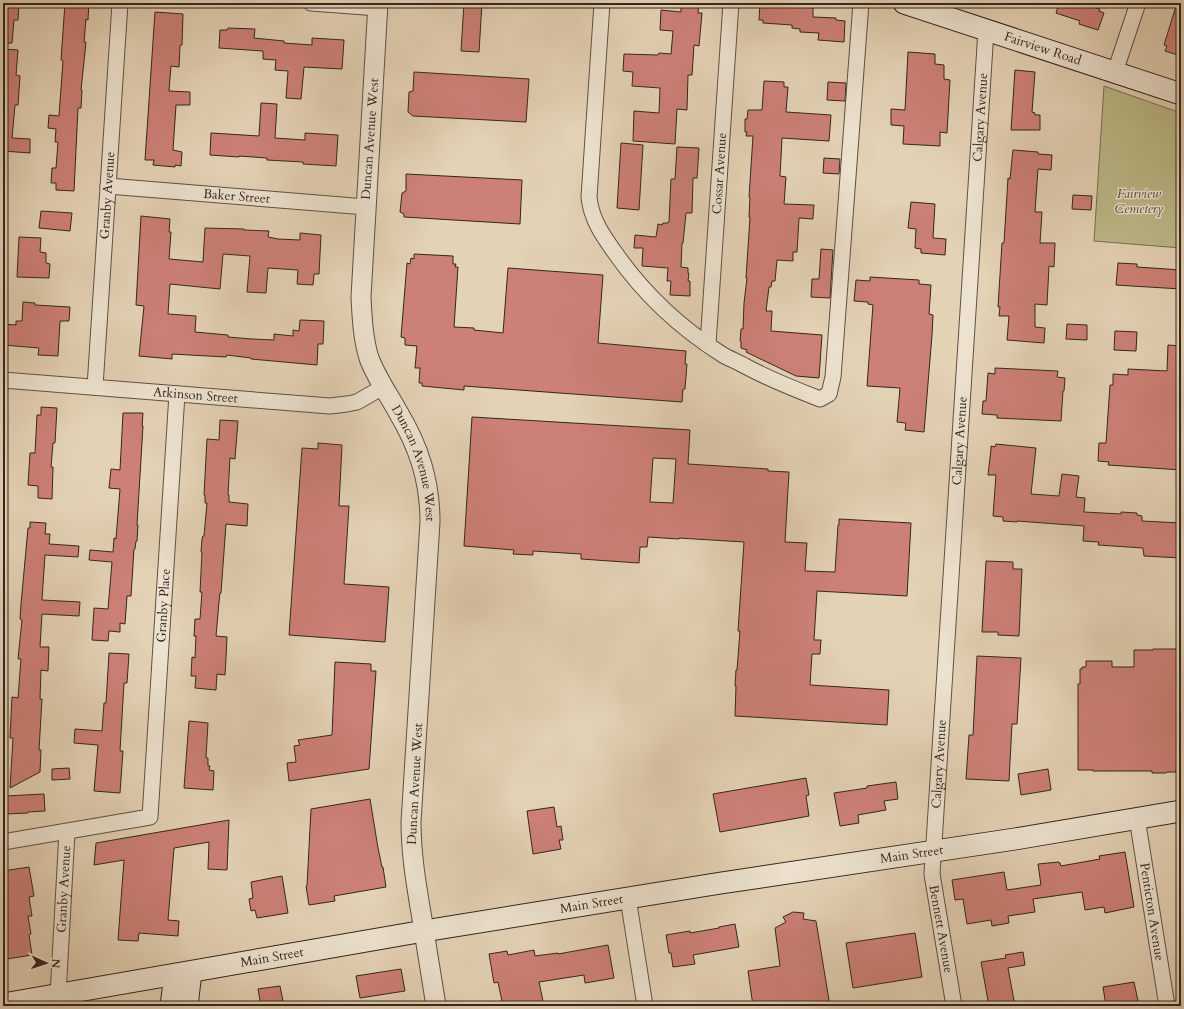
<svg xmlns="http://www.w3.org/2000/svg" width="1184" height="1009" font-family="Cardo,serif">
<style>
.green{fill:#bcb988;stroke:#786f54}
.building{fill:#cd8077;stroke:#342520;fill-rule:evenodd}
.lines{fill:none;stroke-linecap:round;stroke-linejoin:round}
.minor-casing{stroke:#605045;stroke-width:17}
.tertiary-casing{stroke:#605045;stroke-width:21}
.secondary-casing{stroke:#342520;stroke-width:23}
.minor{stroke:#ede2cf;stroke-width:15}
.tertiary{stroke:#ede2cf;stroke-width:19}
.secondary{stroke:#ede2cf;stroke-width:21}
.labels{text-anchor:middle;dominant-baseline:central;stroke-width:3;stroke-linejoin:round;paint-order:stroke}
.street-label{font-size:13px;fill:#342520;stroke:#ede2cf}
.park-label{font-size:13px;font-style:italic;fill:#564a3a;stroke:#ede2cf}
</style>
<rect width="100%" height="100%" fill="#e4d2b5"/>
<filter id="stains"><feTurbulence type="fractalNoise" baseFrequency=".005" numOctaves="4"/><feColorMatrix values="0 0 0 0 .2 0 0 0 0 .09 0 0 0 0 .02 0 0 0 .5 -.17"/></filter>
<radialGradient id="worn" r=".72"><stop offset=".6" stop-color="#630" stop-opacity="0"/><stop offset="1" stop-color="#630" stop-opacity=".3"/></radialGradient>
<!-- green -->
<path class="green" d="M1104 86 1181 113V248L1094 241Z"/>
<!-- building -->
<g class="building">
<path d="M3 3H19L18 20H14L12 43H3Z"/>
<path d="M65 3H89L88 20 86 19 84 42H86L81 90H82L81 108H78L74 191 56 190V183H51L52 168H56L58 142H55L56 129 48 128 49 115 59 116 63 61 61 60Z"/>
<path d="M464 3H482L479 52 461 51Z"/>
<path d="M681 3H699L698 13H702L699 46 694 45 692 75H688L687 110 677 109 675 144 633 141 634 111 659 113 660 88 632 86 633 72 623 71 624 54 658 55 659 53 671 54 673 31 660 30 661 10 681 12Z"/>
<path d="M760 3 807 4V7L813 8V17L836 18V20L845 21 844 42 818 40 819 33 800 32V29L792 28V25L763 23V20H759Z"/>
<path d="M1059 3H1076L1100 9 1099 11 1104 13 1098 30 1079 24 1080 21 1056 13Z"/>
<path d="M1177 3H1181V56L1165 51 1167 46 1164 45Z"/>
<path d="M155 12 183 14 182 45H180L179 67 171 66 169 91 190 92V105H176L173 150 182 152 181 166 175 165V167L153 165 154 160H145Z"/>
<path d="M228 28 255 29 254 38 284 41V43L312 45V38L344 40 342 69 304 67 301 99 286 98 288 71 275 70 276 60 263 59V51L219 48 220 30H227Z"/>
<path d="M3 49 18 50 16 75 20 76 18 105H15L12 138 30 139V153L3 151Z"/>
<path d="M908 52 935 54V64L944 65V79L950 80 947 133 940 132V146L903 144 904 126 891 125V109L905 110Z"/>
<path d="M1015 70 1035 72 1032 112 1035 113V115H1040V130H1011Z"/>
<path d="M414 72 529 79 526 122 413 116 408 112 409 92 413 91Z"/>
<path d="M764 81 784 82V87H788L786 112 831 115 829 141 782 138 780 176 786 177 784 204 814 205 813 217V219L799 218 797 252H793V261L777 260 775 281H772L771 287H769L766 311H772L771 331 822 335 819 378 796 376 746 352 747 350 741 348V341H740L741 329H743L744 303 747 278H746L750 217H749L750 197H749L753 136H746L747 132H745V119H747L748 110H762Z"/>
<path d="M828 82 846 83 845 101 827 100Z"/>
<path d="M261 103 277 104 275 138 305 140V133L338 135 336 166 303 164V162L267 160V158L239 156V157L210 155 211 133 259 136Z"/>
<path d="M621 143 643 145 639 210 617 208Z"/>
<path d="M677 147 699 148 697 178H693L692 213H686L683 243H682L681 267 688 268V273H689L688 281H690V296L670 295 671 281H667L668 268 642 266 643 248H634L635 235 656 237 658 224 662 225 663 223H668V222H669L671 179H675Z"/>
<path d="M1013 150 1038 152V154L1052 155 1051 170 1038 169 1035 212H1042L1040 243H1055L1054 267 1049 266 1047 305 1035 304V327L1045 328 1044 343 1007 340 1009 316H999L1000 307H998L1002 243H1004L1008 178 1010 179Z"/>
<path d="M824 158 840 159 839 174 823 173Z"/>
<path d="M406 174 522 180 520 224 404 217V214L400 212 402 193 406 191Z"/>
<path d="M1073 195 1092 196 1091 210 1072 209Z"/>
<path d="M911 202 935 204 933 238 946 239 945 255 921 253V249L915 248 916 229 908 228Z"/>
<path d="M41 211 72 213 70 231 39 228Z"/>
<path d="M141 216 170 219 169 232H171L169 259 203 262 205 228 244 229V230L269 231 268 237 278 239 300 240V233L321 235 319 274H314L313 285 297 284 298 270 268 268 266 293 247 292 250 256 223 254 220 289 170 284 168 314 196 316 195 332 228 335V337L252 339 274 340V334L293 336V330L299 331 300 320 324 321 323 344H318L317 365 251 359V358L227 355 226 357 172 354V359L139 356 144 306 136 305Z"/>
<path d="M19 237 41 238 40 252 46 253V263L50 264 49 278 17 277Z"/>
<path d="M821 249 833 250 830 298 811 297 812 279H819Z"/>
<path d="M414 254 453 256V264H456L455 267H458L454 327 474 328V330L503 333 508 268 603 275 598 343 686 351 685 364H687L685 389H683L682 402 464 386V390L422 386V383H419L420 368H415L417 346 405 345V338L401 337 407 263 410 264 411 258 414 259Z"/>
<path d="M1118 263 1137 264V267L1181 270V289L1116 285Z"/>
<path d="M870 277 919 280V284L931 285 929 314 933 315 932 335 924 432 905 430 906 423 897 422 900 388 867 386 873 305 868 304V302L854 301 856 280 870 281Z"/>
<path d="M23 302 35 303V305L70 307 69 321H60L58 356 38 355 39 348 3 345V324L16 325V321H22Z"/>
<path d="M1067 324 1087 325V340L1066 339Z"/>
<path d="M1115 331 1137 332 1136 351 1114 350Z"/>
<path d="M1168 345 1181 346V470L1108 465 1109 462 1098 461 1099 443H1106L1110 385H1113V374L1128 375V369L1167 371Z"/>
<path d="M995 368 1058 371 1057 377 1065 378 1064 391H1063L1061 421 997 418V415L982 414 983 401H986L988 373 995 374Z"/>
<path d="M41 407 57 408 55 443H53L51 467H53L52 499 38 498V486L28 485 30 453H35L37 415H41Z"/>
<path d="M123 413H143L142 426H143L137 525H138L137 541H136L135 549H134L131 596H127L125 624 120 623V632L109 631 108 641 92 640 94 608 108 609 112 562 89 560 90 550 113 552 114 538 116 539 120 489 109 488 111 469 120 470Z"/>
<path d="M472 417 690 430 688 464 768 469V471L789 472 785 542 807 543 805 571 835 572 838 525H839V519L911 523 907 596 817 591 814 640H821L820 654H812L810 685 889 690 887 725 735 716 736 686H735L736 670H737L740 631H738L744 542 679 538V539L648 537 647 547H640L639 563 581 559V554L533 551V555L513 554 514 550 464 546ZM653 458 676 459 673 503 650 502Z"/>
<path d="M220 420 238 421 235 459 230 458 228 495H229V502L248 504 247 526 226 524 221 593H220L219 602 216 636 227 637 226 658 225 675 217 674 216 690 195 688 196 676H191L192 657 195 658 196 636H194L195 619H200L202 592H200L202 552H201L202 539 203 536H204L207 503H205V495H204L207 439 219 440Z"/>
<path d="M318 443 342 445 339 506H349L344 584 389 587 385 642 289 635 302 448 318 449Z"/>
<path d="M996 444 1036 448 1031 494 1059 496 1062 474 1079 476 1076 497 1085 498 1084 512 1121 514V512L1137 513V515L1142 516V521L1181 523V558L1144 556 1143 548 1098 545 1099 542 1083 541 1084 526 1017 521V522L1003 521V517L993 516 996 475H988L991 449V446L995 447Z"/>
<path d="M30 522 46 523 45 534H50L49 544 79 546 78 557 45 555 42 600 80 602 79 616 42 614 40 647H49L48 671 41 670 40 699H42L39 750H41L40 772 10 788 13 738H10L12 697 18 698 21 659H18L22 620 20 619 21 604 28 528H30Z"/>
<path d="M986 561 1013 562V569H1022L1019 636 998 635V632H982Z"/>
<path d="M1153 649H1181V769H1176V772H1167L1166 773H1152V771H1093V770H1078V684H1080V669H1082V667H1086V661H1112V667H1134V650H1153Z"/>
<path d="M109 653 129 654 127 683H124L120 751H123L120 793 94 791 98 745 74 743 75 729 102 731 104 703H106Z"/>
<path d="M977 656 1021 658 1017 724H1012L1009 781 966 779 969 735H973Z"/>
<path d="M335 662 371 664V671H376L369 769 289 781 287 763 296 762 294 746 300 745 298 740 332 735Z"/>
<path d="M189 721 208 723 206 758H208V766H210L209 770 214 771 213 790 184 788Z"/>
<path d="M69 768 70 779 52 780V769Z"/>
<path d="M1048 769 1051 790 1021 795 1018 774Z"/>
<path d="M806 778 809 795 806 796 809 816 720 832 713 794Z"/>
<path d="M896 782 898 799 884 801 886 810 858 815 859 823 840 826 834 793 867 788V786Z"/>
<path d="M44 794 45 811 28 812V813L6 814V796Z"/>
<path d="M370 799 378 848 382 867H383L386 887 334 896 335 901 309 905 306 886H307L311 809Z"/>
<path d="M554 807 557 827 561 826 563 840H559L561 849 533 854 527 811Z"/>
<path d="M229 820 227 870 208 869 209 842 174 848 168 920 179 921 178 936 139 933 138 941 118 940 124 860 94 865 96 843Z"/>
<path d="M1125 852 1134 907 1105 913 1104 907 1085 910 1082 892 1033 899 1035 912 1008 916 1009 923 992 926 991 920 967 924 963 899 955 900 952 880 1004 872 1007 890 1041 885 1038 864 1059 862V863H1060L1061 866 1100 859 1099 856Z"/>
<path d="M29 867 34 896 29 897 32 916H28L31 934 29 935 32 955 7 959 3 936V871Z"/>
<path d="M282 876 288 913 257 918 255 910 251 911 249 899 253 898 251 882Z"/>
<path d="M793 912 804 913 803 919 816 921 830 1006H753L748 971 780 966 775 928 786 922 783 917Z"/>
<path d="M735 924 739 947 693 955 695 964 673 967 671 953H669L666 935 690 931V933L719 928V927Z"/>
<path d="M915 933 922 977 853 988 846 943Z"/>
<path d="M608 945 614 978 585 983 584 975 539 982 544 1006H503L498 982 494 983 489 954 507 951 508 955 534 950 535 956 558 953V954Z"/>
<path d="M1023 952 1025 965 1008 968 1015 1006H989L981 962 1006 958 1005 955Z"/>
<path d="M401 969 405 991 360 998 356 976Z"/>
<path d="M1134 982 1138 1001 1134 1002 1135 1006H1106L1103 987Z"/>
<path d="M280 986 284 1006H261L258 989Z"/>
</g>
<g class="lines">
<defs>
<g id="minor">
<path d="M311 3 378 8"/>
<path d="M602 3 589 197C591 219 603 236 616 254 644 294 682 329 723 355 730 359 738 362 745 366 769 379 794 389 820 399L829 394 833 377 861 3"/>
<path d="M1115 72 1138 3"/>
<path id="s1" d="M108 186 366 207"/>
<path id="s2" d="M708 344 731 3"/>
<path id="s3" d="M3 380 330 406 347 404 357 402 383 387"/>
<path id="s4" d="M95 387 120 3"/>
<path id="s5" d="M1137 818 1167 1006"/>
<path id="s6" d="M3 842 150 817 177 394"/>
<path d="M628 898 645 1006"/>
<path id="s7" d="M58 995 67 832"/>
<path id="s8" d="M954 1006 932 874 986 30"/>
</g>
<g id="tertiary">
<path id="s9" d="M378 3 361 297C362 317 363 339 369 358 376 377 388 394 398 412 419 447 430 481 430 522L411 822C411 859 418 894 424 931 428 956 432 981 436 1006"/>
</g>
<g id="secondary">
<path id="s10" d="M904 3 1181 94"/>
<path id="s11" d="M3 1004 424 931 721 883 1015 839 1181 811"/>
<path d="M171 1006 175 975"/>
<path d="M187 1006 191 972"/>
</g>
</defs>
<!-- minor casing -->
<use href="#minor" class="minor-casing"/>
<!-- tertiary casing -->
<use href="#tertiary" class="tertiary-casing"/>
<!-- secondary casing -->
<use href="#secondary" class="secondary-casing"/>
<!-- minor -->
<use href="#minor" class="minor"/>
<!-- tertiary -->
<use href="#tertiary" class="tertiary"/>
<!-- secondary -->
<use href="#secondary" class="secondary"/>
</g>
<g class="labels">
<!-- street labels -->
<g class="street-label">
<text stroke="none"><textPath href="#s10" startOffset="146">Fairview Road</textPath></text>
<text stroke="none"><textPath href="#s8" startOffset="892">Calgary Avenue</textPath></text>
<text transform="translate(370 139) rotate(-86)">Duncan Avenue West</text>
<text stroke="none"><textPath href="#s2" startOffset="171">Cossar Avenue</textPath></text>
<text stroke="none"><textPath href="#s4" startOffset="192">Granby Avenue</textPath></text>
<text stroke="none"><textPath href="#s1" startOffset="129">Baker Street</textPath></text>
<text stroke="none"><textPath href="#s3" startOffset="193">Atkinson Street</textPath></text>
<text stroke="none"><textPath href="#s8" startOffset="568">Calgary Avenue</textPath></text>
<text stroke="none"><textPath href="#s9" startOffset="472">Duncan Avenue West</textPath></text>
<text stroke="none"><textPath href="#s6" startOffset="361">Granby Place</textPath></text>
<text stroke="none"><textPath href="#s8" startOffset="244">Calgary Avenue</textPath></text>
<text transform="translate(415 784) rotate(-87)">Duncan Avenue West</text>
<text stroke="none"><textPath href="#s11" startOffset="921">Main Street</textPath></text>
<text stroke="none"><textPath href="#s7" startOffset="106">Granby Avenue</textPath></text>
<text stroke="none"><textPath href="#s11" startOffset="597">Main Street</textPath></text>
<text stroke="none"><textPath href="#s5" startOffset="95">Penticton Avenue</textPath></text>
<text transform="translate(941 929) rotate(80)">Bennett Avenue</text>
<text stroke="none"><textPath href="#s11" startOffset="273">Main Street</textPath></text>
</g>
<!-- park labels -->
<g class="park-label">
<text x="1139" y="194">Fairview<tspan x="1139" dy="15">Cemetery</tspan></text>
</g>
</g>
<!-- margin -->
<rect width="1184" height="1009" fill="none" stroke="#e4d2b5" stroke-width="16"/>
<rect x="4" y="4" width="1176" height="1001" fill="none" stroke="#342520" stroke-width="2"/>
<rect x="8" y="8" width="1168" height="993" fill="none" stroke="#342520"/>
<!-- north arrow -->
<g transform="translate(46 963) rotate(93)" stroke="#ede2cf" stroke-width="3" paint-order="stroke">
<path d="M0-3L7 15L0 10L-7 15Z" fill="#342520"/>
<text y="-6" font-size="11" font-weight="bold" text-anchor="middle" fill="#342520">N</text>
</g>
<rect width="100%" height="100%" filter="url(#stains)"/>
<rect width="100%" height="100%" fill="url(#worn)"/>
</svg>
